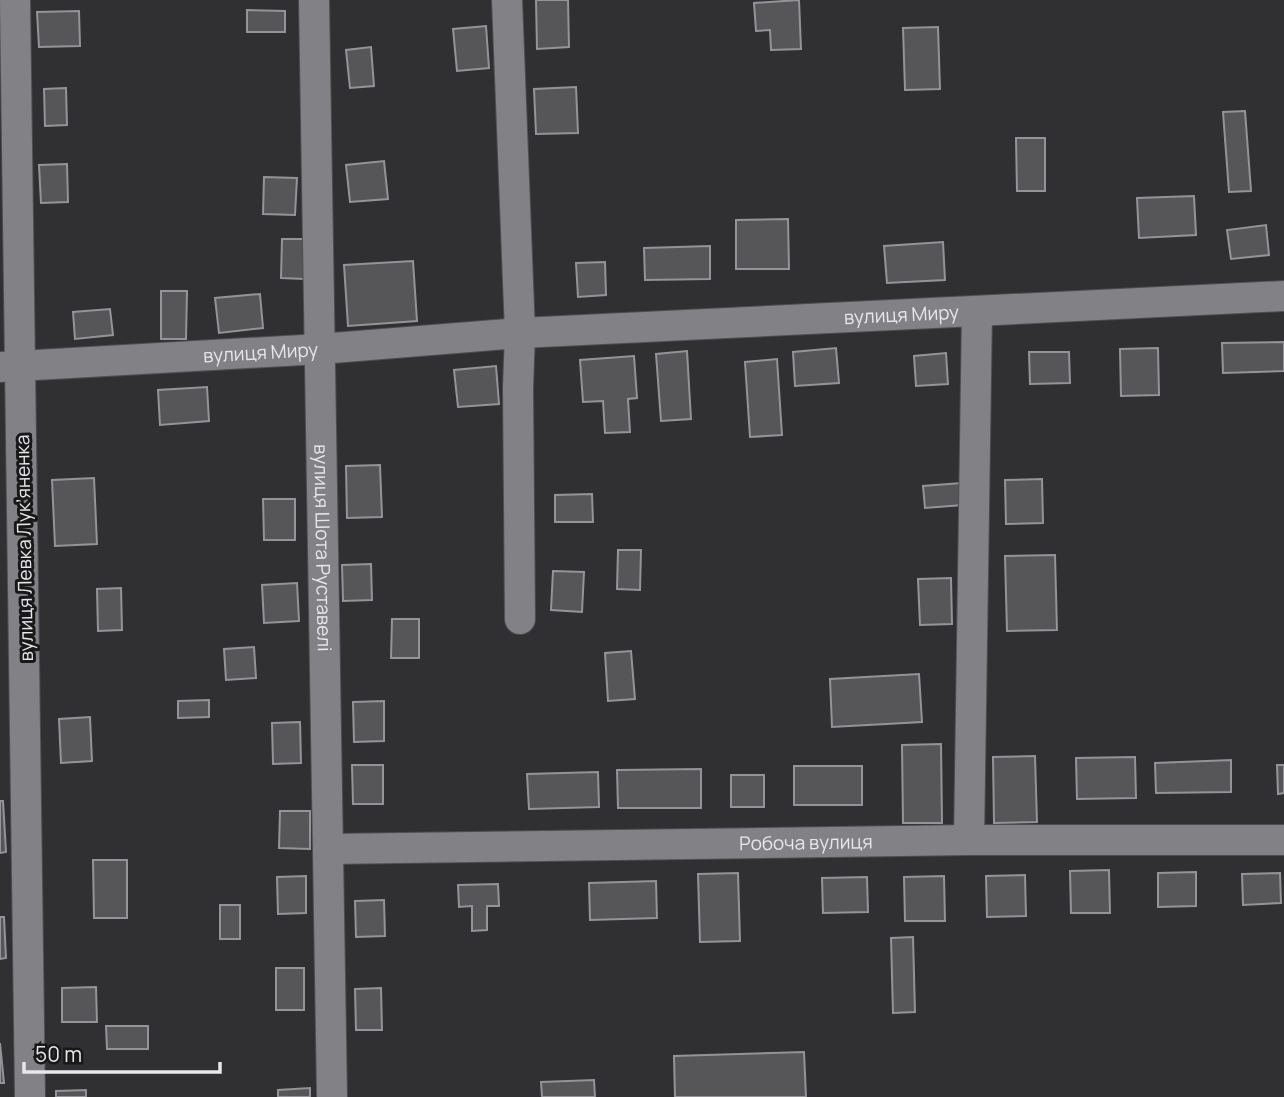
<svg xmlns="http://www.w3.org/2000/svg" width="1284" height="1097" font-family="Manrope,sans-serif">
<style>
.building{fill:#565659;stroke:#949397;stroke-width:2}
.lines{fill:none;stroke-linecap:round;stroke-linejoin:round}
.minor-casing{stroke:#4e4e50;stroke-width:32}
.minor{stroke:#828185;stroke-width:30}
.labels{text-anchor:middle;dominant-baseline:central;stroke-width:6;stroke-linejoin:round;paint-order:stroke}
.street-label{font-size:19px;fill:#e7e7e9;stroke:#181819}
</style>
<rect width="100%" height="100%" fill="#302f32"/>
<!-- building -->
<g class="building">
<path d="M536 0H568L569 47 537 49Z"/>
<path d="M799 0 801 49 771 50 770 30 756 31 754 3Z"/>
<path d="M247 10 285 11V32H247Z"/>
<path d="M79 11 80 46 39 47 37 12Z"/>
<path d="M486 26 489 68 457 71 453 29Z"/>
<path d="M938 27 940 89 905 90 903 28Z"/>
<path d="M371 47 374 86 350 88 346 50Z"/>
<path d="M576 87 578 133 536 134 534 89Z"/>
<path d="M66 88 67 125 45 126 44 89Z"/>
<path d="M1245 111 1251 191 1229 192 1223 112Z"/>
<path d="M1016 138H1045V191H1017Z"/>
<path d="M384 161 388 199 350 202 346 165Z"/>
<path d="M67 164 68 202 41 203 39 165Z"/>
<path d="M264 177 297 178 295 215 263 214Z"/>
<path d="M1194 196 1196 235 1139 238 1137 198Z"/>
<path d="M788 219 789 269H736V220Z"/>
<path d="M1266 225 1269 255 1231 259 1227 230Z"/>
<path d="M282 239H305L304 279 281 278Z"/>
<path d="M943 242 945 280 887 283 884 246Z"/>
<path d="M710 246V279L645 280 644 248Z"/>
<path d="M413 261 417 321 348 326 344 265Z"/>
<path d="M605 262 606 295 578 297 576 263Z"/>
<path d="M161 291H187L186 339H161Z"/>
<path d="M260 294 263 328 219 333 215 298Z"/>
<path d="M110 309 113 335 75 339 73 312Z"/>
<path d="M1284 342V371L1223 373 1222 343Z"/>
<path d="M836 348 839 383 795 386 793 352Z"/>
<path d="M1158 348 1159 395 1121 396 1120 349Z"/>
<path d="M687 351 691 419 661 421 656 354Z"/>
<path d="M1029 352H1069L1070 383 1030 384Z"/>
<path d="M946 353 948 384 916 386 914 356Z"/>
<path d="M634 356 637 398 628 399 630 432 605 433 603 401 583 402 580 360Z"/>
<path d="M777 359 782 435 750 437 745 362Z"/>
<path d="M496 366 499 404 458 407 454 370Z"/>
<path d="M207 387 209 421 160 425 158 390Z"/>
<path d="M380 465 382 517 347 518 346 466Z"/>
<path d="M94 478 97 544 55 546 52 480Z"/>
<path d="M1042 479 1043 523 1006 524 1005 480Z"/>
<path d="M961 483 963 505 925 508 923 486Z"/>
<path d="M592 494 593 522H555V495Z"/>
<path d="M263 499H295V540H264Z"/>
<path d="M618 550H641L640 590 617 589Z"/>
<path d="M1055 555 1057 630 1007 631 1005 556Z"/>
<path d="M371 564 372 600 343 601 342 565Z"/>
<path d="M553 571 584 572 582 612 551 610Z"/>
<path d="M951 578 952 624 920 625 918 579Z"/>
<path d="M297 583 299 621 264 623 262 585Z"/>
<path d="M121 588 122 630 98 631 97 589Z"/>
<path d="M392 619H419V658H391Z"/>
<path d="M254 647 256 678 226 680 224 649Z"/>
<path d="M631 651 635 699 608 701 605 653Z"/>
<path d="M919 674 922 722 832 727 830 679Z"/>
<path d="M209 700V717L178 718V701Z"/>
<path d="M384 701V741L354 742 353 702Z"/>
<path d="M90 717 92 761 61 763 59 719Z"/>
<path d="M300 722 301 763 273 764 272 723Z"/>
<path d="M941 744 942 823H903L902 745Z"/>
<path d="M1035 756 1037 822 994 823 993 757Z"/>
<path d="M1135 757 1136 798 1077 799 1076 758Z"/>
<path d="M1231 760V792L1156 793 1155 763Z"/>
<path d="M352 765H383V804H353Z"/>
<path d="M1277 765H1284V793L1278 794Z"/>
<rect x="794" y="766" width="68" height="39"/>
<path d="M701 769V808H618L617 770Z"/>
<path d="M598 772 599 807 529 809 527 774Z"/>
<rect x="731" y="775" width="33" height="32"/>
<path d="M0 801H3L6 852 0 853Z"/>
<path d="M280 811H310V849L279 848Z"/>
<path d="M93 860H127V918H94Z"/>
<path d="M1109 870 1110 913H1071L1070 871Z"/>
<path d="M1196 872V906L1158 907V873Z"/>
<path d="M738 873 740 941 700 942 698 874Z"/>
<path d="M1280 873 1281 903 1243 905 1242 874Z"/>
<path d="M1025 875 1026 916 987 917 986 876Z"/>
<path d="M306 876V913L278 914 277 877Z"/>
<path d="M944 876 945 921H905L904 877Z"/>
<path d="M867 877 868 912 823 913 822 878Z"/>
<path d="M656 881 657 918 590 920 589 883Z"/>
<path d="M498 884 499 906H487V930L472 931V906L459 907 458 885Z"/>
<path d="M384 900 385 936 356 937 355 901Z"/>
<rect x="220" y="905" width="20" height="34"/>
<path d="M0 917H4L6 958 0 959Z"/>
<path d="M913 937 915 1012 893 1013 891 938Z"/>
<rect x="276" y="968" width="28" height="42"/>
<path d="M96 987 97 1022H62V988Z"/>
<path d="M381 988 382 1030H356L355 989Z"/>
<path d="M106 1026H148V1049H107Z"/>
<path d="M0 1043 4 1083H0Z"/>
<path d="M804 1052 806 1097H675L674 1056Z"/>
<path d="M594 1080 595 1097H542L541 1082Z"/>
<path d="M310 1088V1097H278V1090Z"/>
<path d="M86 1090V1097H56V1091Z"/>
</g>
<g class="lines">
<defs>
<g id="minor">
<path d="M15 0 30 1097"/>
<path id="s1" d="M314 0 332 1097"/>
<path d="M507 0 520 333 518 388 520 619"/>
<path id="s2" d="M0 367 320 349 520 333 1284 296"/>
<path d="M969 840 977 311"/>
<path id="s3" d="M328 849 969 840H1284"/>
</g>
</defs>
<!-- minor casing -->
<use href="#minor" class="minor-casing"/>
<!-- minor -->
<use href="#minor" class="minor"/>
</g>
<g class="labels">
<!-- street labels -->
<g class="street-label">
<text stroke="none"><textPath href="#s2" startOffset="903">вулиця Миру</textPath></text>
<text stroke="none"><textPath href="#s2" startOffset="261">вулиця Миру</textPath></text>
<text transform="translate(24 548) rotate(-91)">вулиця Левка Лукʼяненка</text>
<text stroke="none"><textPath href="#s1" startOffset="548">вулиця Шота Руставелі</textPath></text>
<text stroke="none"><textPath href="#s3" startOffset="478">Робоча вулиця</textPath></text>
</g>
</g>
<!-- scale -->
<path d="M24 1062v10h196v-10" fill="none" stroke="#e7e7e9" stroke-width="3.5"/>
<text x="35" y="1062" font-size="21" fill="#e7e7e9" stroke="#181819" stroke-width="5" paint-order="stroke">50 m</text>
</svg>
